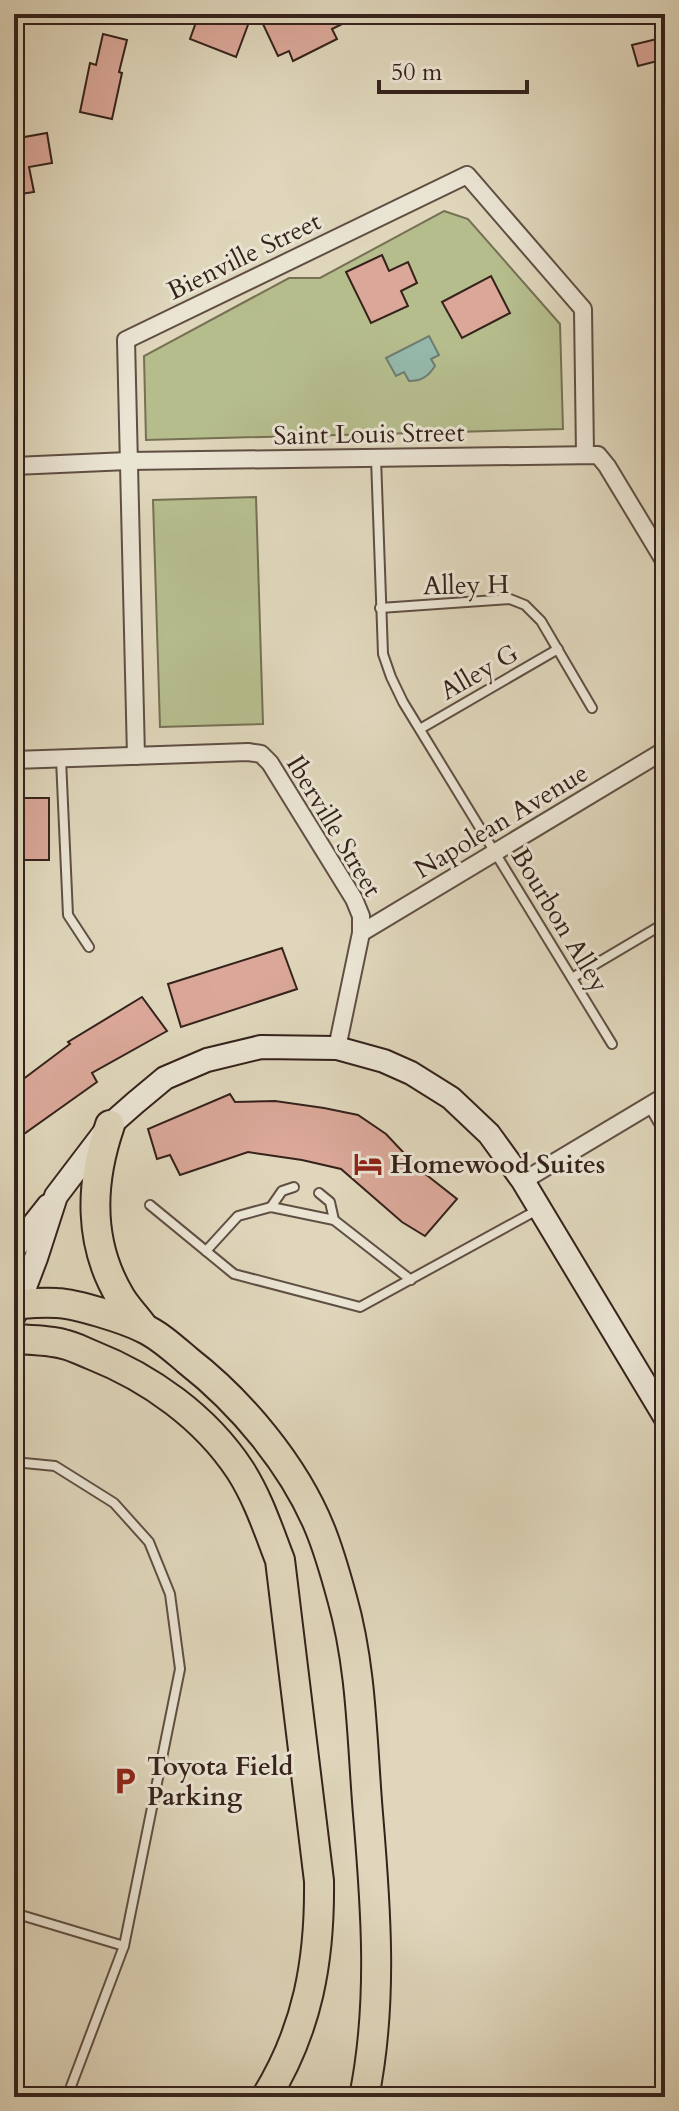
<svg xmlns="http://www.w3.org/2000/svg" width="679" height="2111" font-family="Cardo,serif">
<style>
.green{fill:#b6bd8d;stroke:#767054;stroke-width:2}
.water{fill:#94b9ab;stroke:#6e7d71;stroke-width:2}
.building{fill:#daa798;stroke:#35221b;stroke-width:2}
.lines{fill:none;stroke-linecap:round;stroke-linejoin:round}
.lane-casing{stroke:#604f43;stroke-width:12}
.street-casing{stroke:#604f43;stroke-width:20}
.secondary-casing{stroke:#35221b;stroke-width:26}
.highway-casing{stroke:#35221b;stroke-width:32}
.lane{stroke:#eae4d3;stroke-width:8}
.street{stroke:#eae4d3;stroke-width:16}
.secondary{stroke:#eae4d3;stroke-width:22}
.highway{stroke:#dfd6bb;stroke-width:28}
.labels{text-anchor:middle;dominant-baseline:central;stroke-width:6;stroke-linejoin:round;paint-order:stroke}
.street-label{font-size:26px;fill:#35221b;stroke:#eae4d3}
.poi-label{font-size:26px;font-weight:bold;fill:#35221b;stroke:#eae4d3;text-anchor:start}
</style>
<rect width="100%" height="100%" fill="#dfd6bb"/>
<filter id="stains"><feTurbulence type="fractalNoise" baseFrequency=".0025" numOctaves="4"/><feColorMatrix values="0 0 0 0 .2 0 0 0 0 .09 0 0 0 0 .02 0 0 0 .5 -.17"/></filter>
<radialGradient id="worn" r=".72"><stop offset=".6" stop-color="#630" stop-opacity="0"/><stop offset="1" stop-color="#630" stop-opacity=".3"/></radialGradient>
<!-- green -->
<g class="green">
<path d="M444 211 468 219 560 324 563 429 146 440 144 356 289 278H320Z"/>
<path d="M256 497 263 724 160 727 153 500Z"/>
</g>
<!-- water -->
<path class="water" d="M429 336 439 355 431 359 435 366C428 377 421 381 409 381L404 372 396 376 386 358Z"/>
<!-- building -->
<g class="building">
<path d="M199 14H252L236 57 190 39Z"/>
<path d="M278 14H362L332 29 337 39 293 61 289 51 278 56 262 22Z"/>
<path d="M103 34 127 40 119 72 122 73 112 119 80 112 90 63 96 65Z"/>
<path d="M665 37V59L638 66 632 45Z"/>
<path d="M22 127 24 137 47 133 52 163 29 167 34 192 14 195V128Z"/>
<path d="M382 255 389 271 408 262 417 283 401 291 408 306 371 323 346 272Z"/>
<path d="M491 276 510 313 462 338 442 302Z"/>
<rect x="14" y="798" width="35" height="62"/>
<path d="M282 948 297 989 181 1027 168 984Z"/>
<path d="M142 997 167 1031 92 1073 97 1082 14 1141V1086L70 1044 68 1042Z"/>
<path d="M230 1094 235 1102 275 1101 324 1108 358 1115 386 1134 419 1169 457 1199 425 1236 402 1222 341 1169 302 1160 248 1152 180 1175 170 1155 157 1159 148 1129Z"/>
</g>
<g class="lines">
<defs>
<g id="lane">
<path d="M376 458 383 654 391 677 403 702 612 1044"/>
<path d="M380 608 510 599 525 605 541 621 592 708"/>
<path d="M420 729 558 649"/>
<path d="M61 759 68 915 89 947"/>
<path d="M572 978 665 923"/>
<path d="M649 1106 665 1134"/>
<path d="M319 1193 330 1202 334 1220"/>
<path d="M150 1205 234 1274 360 1307 539 1209"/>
<path d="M271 1207 282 1191 294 1187"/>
<path d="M206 1251 238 1216 271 1207 334 1220 411 1280"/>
<path d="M14 1462 55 1466 114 1503 149 1542 170 1594 180 1669 124 1946 67 2097"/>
<path d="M14 1913 124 1946"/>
</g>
<g id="street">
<path d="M14 466 128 461 598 455 607 466 665 562"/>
<path d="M136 756 126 340 467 175 583 309 585 454"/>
<path d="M14 760 248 752 261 754 270 763 354 899 361 916V933L337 1048"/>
<path d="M361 933 665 750"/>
<path d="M523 1181 665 1096"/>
</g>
<g id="secondary">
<path d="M14 1249 48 1206"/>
<path d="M14 1316 36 1258 56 1196 110 1125 135 1103 165 1078 207 1060 261 1047 337 1048 384 1061 411 1073 451 1098 489 1134 523 1181 665 1417"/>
</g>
<g id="highway">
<path d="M110 1125C90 1183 88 1244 121 1298 128 1309 137 1318 144 1328"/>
<path d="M20 1304C32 1303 45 1302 57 1303 77 1304 125 1319 143 1328 159 1335 174 1349 187 1360 241 1402 294 1465 320 1529 329 1551 336 1576 342 1598 362 1668 362 1743 368 1814 376 1908 383 2004 364 2097"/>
<path d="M14 1339C30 1340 48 1340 63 1344 73 1346 82 1351 92 1355 150 1378 205 1417 240 1470 258 1498 268 1529 280 1560L319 1881C320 1960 308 2029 266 2097"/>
</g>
</defs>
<!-- lane casing -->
<use href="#lane" class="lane-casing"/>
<!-- street casing -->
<use href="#street" class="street-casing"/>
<!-- secondary casing -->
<use href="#secondary" class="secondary-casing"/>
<!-- highway casing -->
<use href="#highway" class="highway-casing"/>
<!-- lane -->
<use href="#lane" class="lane"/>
<!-- street -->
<use href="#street" class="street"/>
<!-- secondary -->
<use href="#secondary" class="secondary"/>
<!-- highway -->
<use href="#highway" class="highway"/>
</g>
<!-- icons -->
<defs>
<symbol id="hotel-bare" viewBox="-9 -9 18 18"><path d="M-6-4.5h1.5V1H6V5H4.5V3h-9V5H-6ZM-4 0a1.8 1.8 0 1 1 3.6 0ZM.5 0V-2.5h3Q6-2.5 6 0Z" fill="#8f2418" stroke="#eae4d3" stroke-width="2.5" paint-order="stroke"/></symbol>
<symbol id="parking-bare" viewBox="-9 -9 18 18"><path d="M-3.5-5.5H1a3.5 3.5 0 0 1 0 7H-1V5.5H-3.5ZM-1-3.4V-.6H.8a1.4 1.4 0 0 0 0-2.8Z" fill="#8f2418" stroke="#eae4d3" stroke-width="2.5" paint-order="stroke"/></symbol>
</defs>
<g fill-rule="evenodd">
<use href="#hotel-bare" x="348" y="1144" width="40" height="40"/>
<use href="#parking-bare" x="105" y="1761" width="40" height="40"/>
</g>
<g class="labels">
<!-- street labels -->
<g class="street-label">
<text transform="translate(244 256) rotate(-26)">Bienville Street</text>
<text transform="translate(369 434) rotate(-1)">Saint Louis Street</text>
<text transform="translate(466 585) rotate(-1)">Alley H</text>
<text transform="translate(479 672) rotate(-30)">Alley G</text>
<text transform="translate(501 821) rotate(-31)">Napolean Avenue</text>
<text transform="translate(334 826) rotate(59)">Iberville Street</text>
<text transform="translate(560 920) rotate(59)">Bourbon Alley</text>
</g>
<!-- poi labels -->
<g class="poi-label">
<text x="390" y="1164">Homewood Suites</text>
<text x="147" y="1766">Toyota Field<tspan x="147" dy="30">Parking</tspan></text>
</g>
</g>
<!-- margin -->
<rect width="679" height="2111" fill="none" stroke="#dfd6bb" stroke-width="48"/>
<rect x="16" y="16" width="647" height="2079" fill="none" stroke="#35221b" stroke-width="4"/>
<rect x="24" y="24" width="631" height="2063" fill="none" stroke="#35221b" stroke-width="2"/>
<!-- scale -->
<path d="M379 80v12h148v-12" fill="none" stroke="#35221b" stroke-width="4"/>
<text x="391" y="80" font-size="24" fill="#35221b" stroke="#eae4d3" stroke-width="6" paint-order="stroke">50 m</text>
<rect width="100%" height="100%" filter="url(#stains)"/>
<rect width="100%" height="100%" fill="url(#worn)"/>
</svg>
